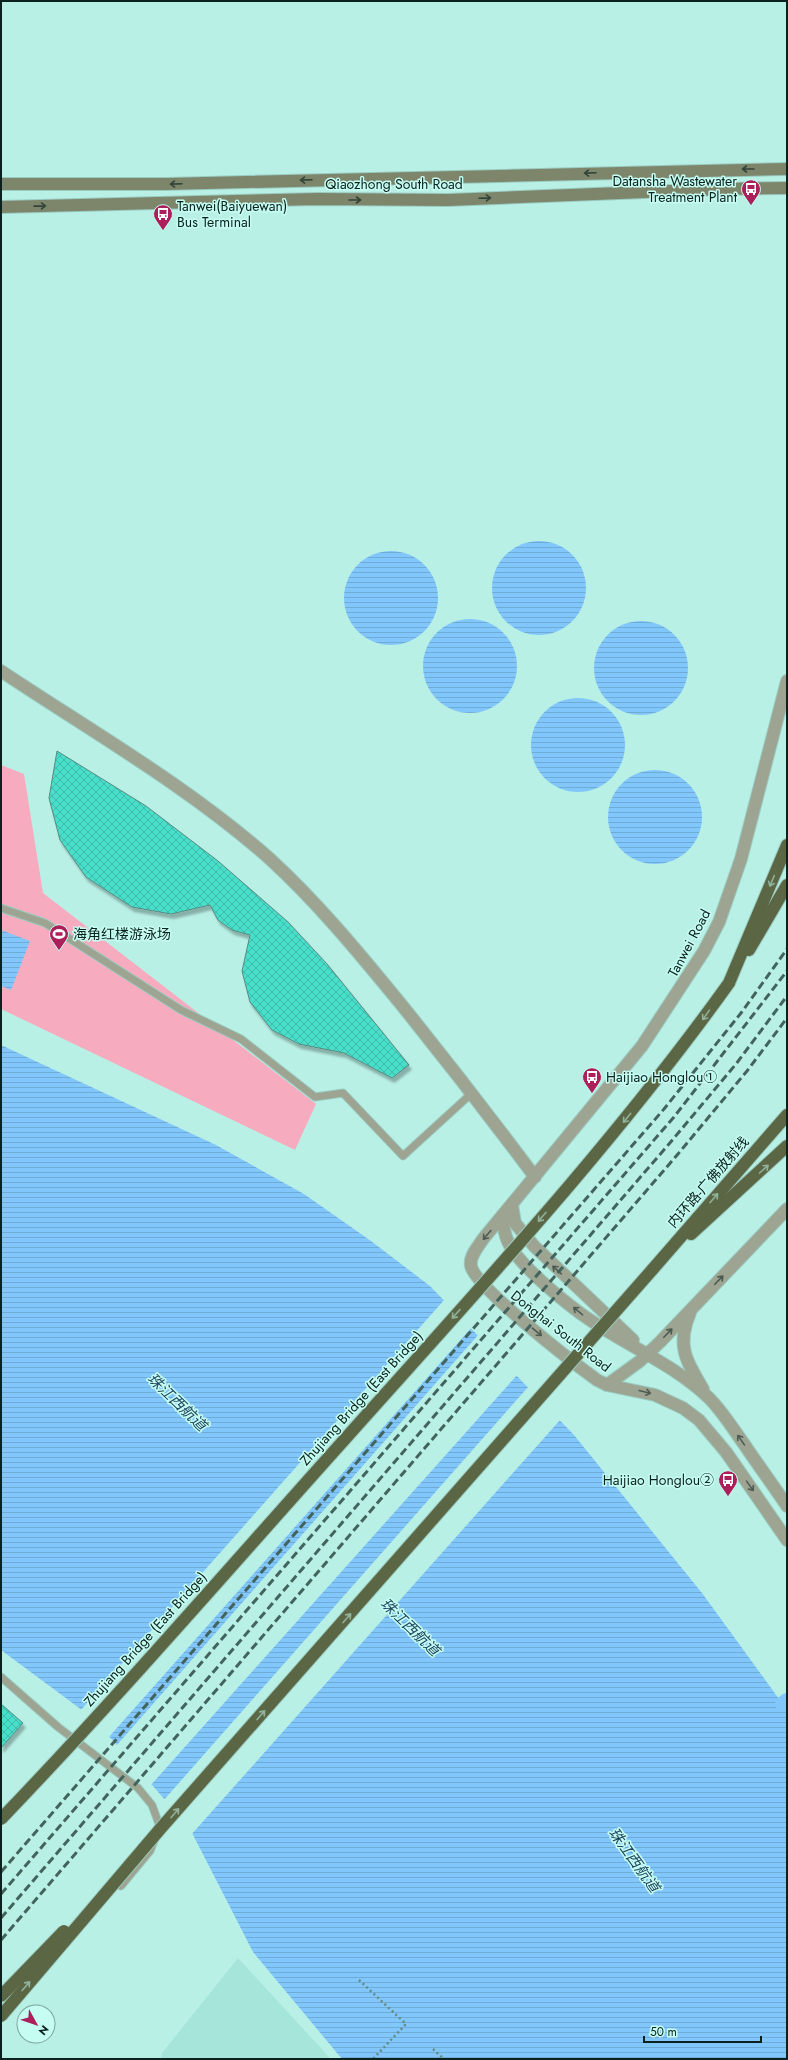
<svg xmlns="http://www.w3.org/2000/svg" width="788" height="2060" font-family="Jost,'Noto Sans SC',sans-serif">
<style>
.built{fill:#a6e6da}
.garden{fill:#f7abbf}
.water{fill:url(#water-rules)}
.pier{fill:#b9f0e5}
.lines{fill:none;stroke-linecap:round;stroke-linejoin:round}
.canal{stroke:#82c7fb;stroke-width:16}
.building{fill:url(#building-cross-hatch);stroke:#568a81;filter:url(#shadow)}
.service-casing{stroke:#9acbc1;stroke-width:9}
.tertiary-casing{stroke:#9acbc1;stroke-width:14}
.secondary-casing{stroke:#9acbc1;stroke-width:14}
.trunk-casing{stroke:#9acbc1;stroke-width:14}
.path{stroke:#638a82;stroke-width:2.5;stroke-dasharray:2 3;stroke-linecap:butt}
.service{stroke:#9ea492;stroke-width:7}
.tertiary{stroke:#9ea492;stroke-width:12}
.secondary{stroke:#7d856b;stroke-width:12}
.trunk{stroke:#5b6644;stroke-width:12}
.rail{stroke:#43645d;stroke-width:3;stroke-dasharray:8 4;stroke-linecap:butt}
.trunk-bridge-casing{stroke:#9acbc1;stroke-width:14;stroke-linecap:butt}
.trunk-bridge{stroke:#5b6644;stroke-width:12}
.oneway{stroke:#334438}
.oneway2{stroke:#90b29b}
.oneway3{stroke:#4d5c52}
.labels{text-anchor:middle;dominant-baseline:central;stroke-width:3;stroke-linejoin:round;paint-order:stroke}
.poi-label{font-size:14px;fill:#0b211d;stroke:#c6fdf2;text-anchor:start}
.street-label{font-size:14px;fill:#0b211d;stroke:#c6fdf2}
.water-label{font-size:15px;font-style:italic;fill:#1f4560;stroke:#c6fdf2}
</style>
<defs>
<pattern id="water-rules" width="6" height="5" patternUnits="userSpaceOnUse"><rect width="6" height="5" fill="#82c7fb"/><path d="M0 2.5h6" fill="none" stroke="#6fabd7"/></pattern>
<pattern id="building-cross-hatch" width="8" height="8" patternUnits="userSpaceOnUse"><rect width="8" height="8" fill="#49dec9"/><path d="M0 0l8 8M0 8l8-8" fill="none" stroke="#3ebeac"/></pattern>
<filter id="shadow"><feDropShadow dx="2.5" dy="4.5" stdDeviation="1" flood-color="#0004"/></filter>
</defs>
<rect width="100%" height="100%" fill="#b9f0e5"/>
<!-- built -->
<path class="built" d="M238 1958 331 2059H161L162 2053Z"/>
<!-- garden -->
<path class="garden" d="M1 765 24 774 43 893 316 1104 295 1150 1 1009Z"/>
<!-- water -->
<g class="water">
<circle cx="539" cy="588" r="47"/>
<circle cx="391" cy="598" r="47"/>
<circle cx="470" cy="666" r="47"/>
<circle cx="641" cy="668" r="47"/>
<circle cx="578" cy="745" r="47"/>
<circle cx="655" cy="817" r="47"/>
<path d="M1 930 30 941 11 990 1 986Z"/>
<path d="M1 1045 216 1145 304 1194 371 1241 430 1286 574 1435 702 1593 787 1710V2059H342L253 1952 189 1827 94 1719 1 1650Z"/>
</g>
<!-- pier -->
<g class="pier">
<path d="M445 1299 472 1327 108 1738 93 1720 80 1711Z"/>
<path d="M479 1334 518 1374 150 1786 116 1746Z"/>
<path d="M529 1386 561 1419 191 1835 163 1801Z"/>
</g>
<g class="lines">
<!-- canal -->
<path class="canal" d="M783 1704 787 1701"/>
</g>
<!-- building -->
<g class="building">
<path d="M57 751 146 806 218 861 288 922 327 964 409 1065 392 1078 344 1053 299 1044 272 1030 250 1002 242 971 250 935 232 930 218 920 210 905 171 914 132 907 86 877 60 840 49 798Z"/>
<path d="M1 1704 23 1723 1 1748Z"/>
</g>
<g class="lines">
<defs>
<g id="service">
<path d="M1 908 45 923 181 1010 241 1039 315 1097 343 1093 403 1156 472 1093"/>
<path d="M1 1677 58 1727 138 1788 152 1805 159 1824 157 1831"/>
<path d="M121 1886 150 1851 154 1841"/>
</g>
<g id="tertiary">
<path d="M1 671C91 731 189 787 270 859 318 903 359 953 400 1003 446 1060 491 1118 535 1177"/>
<path d="M787 681 741 859 719 922 704 951 642 1046 483 1239C478 1247 469 1256 471 1266 475 1287 575 1364 597 1380L607 1385 655 1395 683 1408 699 1420 726 1452 787 1540"/>
<path d="M512 1205 515 1223 534 1246 633 1340"/>
<path d="M503 1215C503 1225 504 1233 508 1242 519 1266 570 1307 593 1322 632 1348 676 1366 709 1398 723 1412 733 1429 744 1444 758 1465 773 1485 787 1506"/>
<path d="M690 1313C676 1345 686 1361 703 1389"/>
<path d="M607 1385 640 1361 660 1342 787 1209"/>
</g>
<g id="secondary">
<path d="M1 184H166L787 169"/>
<path d="M1 207 317 199 448 200 720 189 787 188"/>
</g>
<g id="trunk">
<path d="M749 950 787 885"/>
<path d="M729 983 787 845"/>
<path d="M691 1234 787 1146"/>
<path d="M652 1270 787 1115"/>
</g>
</defs>
<!-- service casing -->
<use href="#service" class="service-casing"/>
<!-- tertiary casing -->
<use href="#tertiary" class="tertiary-casing"/>
<!-- secondary casing -->
<use href="#secondary" class="secondary-casing"/>
<!-- trunk casing -->
<use href="#trunk" class="trunk-casing"/>
<!-- path -->
<g class="path">
<path d="M359 1980 406 2024 373 2059"/>
<path d="M433 2049 444 2059"/>
</g>
<!-- service -->
<use href="#service" class="service"/>
<!-- tertiary -->
<use href="#tertiary" class="tertiary"/>
<!-- secondary -->
<use href="#secondary" class="secondary"/>
<!-- trunk -->
<use href="#trunk" class="trunk"/>
<!-- rail -->
<g class="rail">
<path d="M1 1872 664 1109 741 1013 787 949"/>
<path d="M1 1894 674 1117 787 971"/>
<path d="M1 1918 669 1144 736 1064 787 996"/>
<path d="M1 1940 678 1154 747 1071 787 1018"/>
</g>
<defs>
<g id="trunk-bridge">
<path d="M1 1819C119 1696 231 1566 345 1439 477 1291 613 1145 729 983"/>
<path d="M1 1996 64 1931"/>
<path d="M1 2016 161 1828 652 1270"/>
</g>
</defs>
<!-- trunk-bridge casing -->
<use href="#trunk-bridge" class="trunk-bridge-casing"/>
<!-- trunk-bridge -->
<use href="#trunk-bridge" class="trunk-bridge"/>
</g>
<!-- one-way arrows -->
<defs><path id="oneway-shaft" d="M-6 0H5M1.5-3L5.5 0L1.5 3" fill="none" stroke-width="1.6" stroke-linecap="round" stroke-linejoin="round"/></defs>
<g class="oneway">
<use href="#oneway-shaft" transform="translate(748 169) rotate(-180)"/>
<use href="#oneway-shaft" transform="translate(590 173) rotate(178)"/>
<use href="#oneway-shaft" transform="translate(306 180) rotate(178)"/>
<use href="#oneway-shaft" transform="translate(176 184) rotate(178)"/>
<use href="#oneway-shaft" transform="translate(485 198) rotate(-2)"/>
<use href="#oneway-shaft" transform="translate(355 200)"/>
<use href="#oneway-shaft" transform="translate(40 206) rotate(-1)"/>
</g>
<g class="oneway2">
<use href="#oneway-shaft" transform="translate(772 881) rotate(113)"/>
<use href="#oneway-shaft" transform="translate(706 1015) rotate(125)"/>
<use href="#oneway-shaft" transform="translate(627 1118) rotate(129)"/>
<use href="#oneway-shaft" transform="translate(764 1169) rotate(-42)"/>
<use href="#oneway-shaft" transform="translate(714 1198) rotate(-49)"/>
<use href="#oneway-shaft" transform="translate(542 1217) rotate(131)"/>
<use href="#oneway-shaft" transform="translate(456 1314) rotate(132)"/>
<use href="#oneway-shaft" transform="translate(347 1618) rotate(-49)"/>
<use href="#oneway-shaft" transform="translate(261 1715) rotate(-49)"/>
<use href="#oneway-shaft" transform="translate(175 1813) rotate(-49)"/>
<use href="#oneway-shaft" transform="translate(26 1986) rotate(-49)"/>
</g>
<g class="oneway3">
<use href="#oneway-shaft" transform="translate(487 1235) rotate(130)"/>
<use href="#oneway-shaft" transform="translate(557 1270) rotate(-138)"/>
<use href="#oneway-shaft" transform="translate(719 1280) rotate(-46)"/>
<use href="#oneway-shaft" transform="translate(578 1311) rotate(-141)"/>
<use href="#oneway-shaft" transform="translate(537 1332) rotate(40)"/>
<use href="#oneway-shaft" transform="translate(668 1333) rotate(-46)"/>
<use href="#oneway-shaft" transform="translate(645 1392) rotate(14)"/>
<use href="#oneway-shaft" transform="translate(741 1440) rotate(-125)"/>
<use href="#oneway-shaft" transform="translate(750 1486) rotate(55)"/>
</g>
<!-- icons -->
<defs>
<symbol id="bus-pin" viewBox="-11 -11 22 30"><path d="M0 17L-7.5 6A9.5 9.5 0 1 1 7.5 6Z" fill="#ad1f5a" stroke="#c6fdf2"/><path d="M-5-6H5V4H4V6H2V4H-2V6H-4V4H-5ZM-3.5-4V0h7V-4ZM-3.5 1.2v1.5H-2V1.2ZM2 1.2v1.5H3.5V1.2Z" fill="#fff"/></symbol>
<symbol id="stadium-pin" viewBox="-11 -11 22 30"><path d="M0 17L-7.5 6A9.5 9.5 0 1 1 7.5 6Z" fill="#ad1f5a" stroke="#c6fdf2"/><path d="M0-5a6.5 5 0 1 0 0 10a6.5 5 0 1 0 0-10ZM-3.5-1.8h7v3.6h-7Z" fill="#fff"/></symbol>
</defs>
<g fill-rule="evenodd">
<use href="#bus-pin" x="740" y="178" width="22" height="30"/>
<use href="#bus-pin" x="152" y="203" width="22" height="30"/>
<use href="#stadium-pin" x="48" y="923" width="22" height="30"/>
<use href="#bus-pin" x="581" y="1066" width="22" height="30"/>
<use href="#bus-pin" x="717" y="1469" width="22" height="30"/>
</g>
<g class="labels">
<!-- poi labels -->
<g class="poi-label">
<text x="737" y="181" text-anchor="end">Datansha Wastewater<tspan x="737" dy="16">Treatment Plant</tspan></text>
<text x="177" y="206">Tanwei(Baiyuewan)<tspan x="177" dy="16">Bus Terminal</tspan></text>
<text x="73" y="934">海角红楼游泳场</text>
<text x="606" y="1077">Haijiao Honglou①</text>
<text x="714" y="1480" text-anchor="end">Haijiao Honglou②</text>
</g>
<!-- street labels -->
<g class="street-label">
<text x="394" y="184">Qiaozhong South Road</text>
<text transform="translate(689 943) rotate(-62)">Tanwei Road</text>
<text transform="translate(708 1182) rotate(-49)">内环路-广佛放射线</text>
<text transform="translate(561 1331) rotate(38)">Donghai South Road</text>
<text transform="translate(361 1398) rotate(-48)">Zhujiang Bridge (East Bridge)</text>
<text transform="translate(145 1639) rotate(-48)">Zhujiang Bridge (East Bridge)</text>
</g>
<!-- water labels -->
<g class="water-label">
<text transform="translate(177 1402) rotate(44)">珠江西航道</text>
<text transform="translate(410 1627) rotate(44)">珠江西航道</text>
<text transform="translate(634 1860) rotate(54)">珠江西航道</text>
</g>
</g>
<!-- border -->
<rect width="788" height="2060" fill="none" stroke="#0b211d" stroke-width="4"/>
<!-- north arrow -->
<g transform="translate(36 2024) rotate(130)"><circle r="19" fill="#c6fdf2" stroke="#7ba59d"/>
<path d="M0-3L7 15L0 10L-7 15Z" fill="#ad1f5a"/>
<text y="-6" font-size="11" font-weight="bold" text-anchor="middle" fill="#0b211d">N</text>
</g>
<!-- scale -->
<path d="M644 2036v6h117v-6" fill="none" stroke="#0b211d" stroke-width="2"/>
<text x="650" y="2036" font-size="12" fill="#0b211d" stroke="#c6fdf2" stroke-width="3" paint-order="stroke">50 m</text>
</svg>
